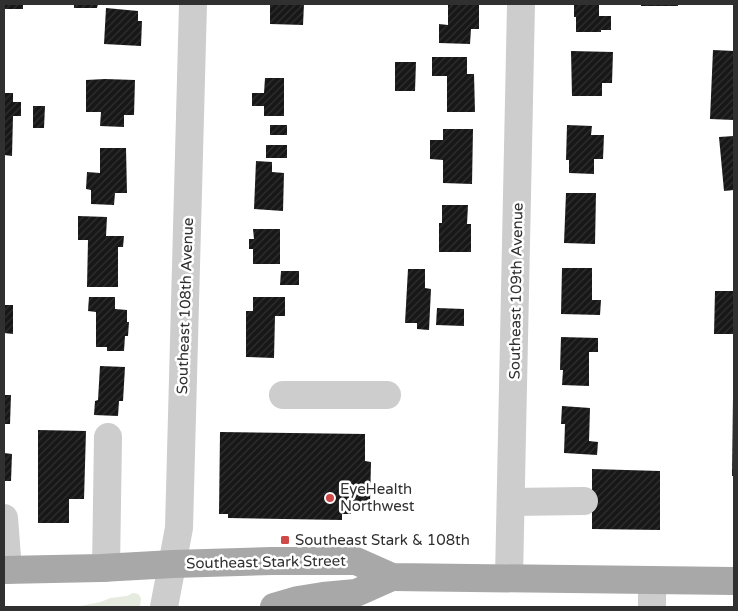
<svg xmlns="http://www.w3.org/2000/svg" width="738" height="611" font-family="'Varela Round',sans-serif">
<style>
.park{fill:#e5ebdf}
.building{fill:url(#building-hatch)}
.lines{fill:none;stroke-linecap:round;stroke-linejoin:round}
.minor{stroke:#cdcdcd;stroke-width:28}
.major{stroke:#a8a8a8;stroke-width:28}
.poi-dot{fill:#cf4949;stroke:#fff;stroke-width:2}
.labels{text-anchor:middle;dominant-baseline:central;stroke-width:5;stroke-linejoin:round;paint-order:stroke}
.street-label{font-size:15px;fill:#303030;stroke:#fff}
.poi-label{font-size:15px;fill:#303030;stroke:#fff;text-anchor:start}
</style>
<defs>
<pattern id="building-hatch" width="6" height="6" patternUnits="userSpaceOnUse" patternTransform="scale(1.25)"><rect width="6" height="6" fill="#171717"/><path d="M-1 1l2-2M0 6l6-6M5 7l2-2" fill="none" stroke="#303030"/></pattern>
</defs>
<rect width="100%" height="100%" fill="#fff"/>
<!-- park -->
<path class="park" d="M133 593 138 594 141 598 140 607H75L101 602 110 598 127 596Z"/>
<!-- building -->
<g class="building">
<rect x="4" y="4" width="19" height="5"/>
<path d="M74 4H98L97 8H74Z"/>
<path d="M270 4H304L303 25 270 24Z"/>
<path d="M448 4H479V29H471L470 44 439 43V24L448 25Z"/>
<path d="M574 4H599V16H611V30H601V32H576V17H574Z"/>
<rect x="641" y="4" width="37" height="2"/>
<path d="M106 8 138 11V21H142L141 46 104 44Z"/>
<path d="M713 50 734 51V120L710 119Z"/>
<path d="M571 51 613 52 612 83H602V96H572Z"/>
<path d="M432 57H467V74H474L475 112H447V76H432Z"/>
<path d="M395 62H416L415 91H395Z"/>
<path d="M265 78H284V116H264V106H252V93H264Z"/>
<path d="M105 79 135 80 134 115H124V127L100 126 101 112H86V80Z"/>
<path d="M4 93H13V102H21V116H13L12 156 4 155Z"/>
<path d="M33 106H45L44 128H33Z"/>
<rect x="270" y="125" width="17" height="10"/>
<path d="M567 125 592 126 591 135H604L603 159H594V174L569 173V160H566Z"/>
<path d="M443 129H473L472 184 443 183V160L430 159V140H443Z"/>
<path d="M734 136V190L724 191 719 137Z"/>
<rect x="266" y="145" width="21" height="13"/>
<path d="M100 148H126L127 193H115L114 205 91 204V190L86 189 87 172 100 173Z"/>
<path d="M256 161 272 162V172L284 173 283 211 254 209Z"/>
<path d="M566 193H596L595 244 564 243Z"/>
<path d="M442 205H468L467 224H471V252H439V223H442Z"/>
<path d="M78 216 107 217 106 236H124L123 247H118V287H87L88 240H78Z"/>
<path d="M253 229H280V264H253V249H249V239H254Z"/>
<path d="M562 268H592V300H601L600 315 561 314Z"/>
<path d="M408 269H425V288L431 289 429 330 417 329V323H405Z"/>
<path d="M281 271H299V285H280Z"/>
<path d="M715 291H734V334H714Z"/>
<path d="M89 297H115V309L127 310V322H129L128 336H125L124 351H107V347H96V312L88 311Z"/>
<path d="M253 297H285V316H275L274 358 246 357V311H253Z"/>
<path d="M4 305H13V334L4 333Z"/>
<path d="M437 308 464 309V326L436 325Z"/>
<path d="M561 337 598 338V352H589V386L562 385 563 370H560Z"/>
<path d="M100 366 125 367 123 401H119L118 416 94 415 95 401 98 400Z"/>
<path d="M4 395H11L10 424H4Z"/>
<path d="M733 397H734V476H732Z"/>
<path d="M562 406 590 408 589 441 598 442 597 455 564 453 565 424H561Z"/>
<path d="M38 430 86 431 84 499H69V523H38Z"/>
<path d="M220 432 365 434V461L371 462 370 504H351V514H342V520L228 518V514H219Z"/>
<path d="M4 453 12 454 11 481H4Z"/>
<path d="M592 469 660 471V530L592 529Z"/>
</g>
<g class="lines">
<!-- minor -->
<g class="minor">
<path d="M283 395H387"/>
<path d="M511 502 584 501"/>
<path d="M4 518 8 570"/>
<path d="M106 568 108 437"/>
<path d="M509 578 521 4"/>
<path d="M652 580V607"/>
<path d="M164 607 179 528 193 4"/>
</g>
<!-- major -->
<g class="major">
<path d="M4 570 101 568 173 564 272 561H356L392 577 734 581"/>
<path d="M274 607 298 600 323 596 356 593 392 577"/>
</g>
</g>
<!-- markers -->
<g class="poi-dot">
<circle cx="330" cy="498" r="5"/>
<rect x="280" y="535" width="10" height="10" rx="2.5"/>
</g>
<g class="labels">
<!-- street labels -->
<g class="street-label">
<text transform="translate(516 291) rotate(-89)">Southeast 109th Avenue</text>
<text transform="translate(185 306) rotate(-88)">Southeast 108th Avenue</text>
<text transform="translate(266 562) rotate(-1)">Southeast Stark Street</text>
</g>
<!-- poi labels -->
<g class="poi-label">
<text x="340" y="489">EyeHealth<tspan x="340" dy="17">Northwest</tspan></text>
<text x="295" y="540">Southeast Stark &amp; 108th</text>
</g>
</g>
<!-- border -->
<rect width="738" height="611" fill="none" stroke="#303030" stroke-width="10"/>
</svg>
